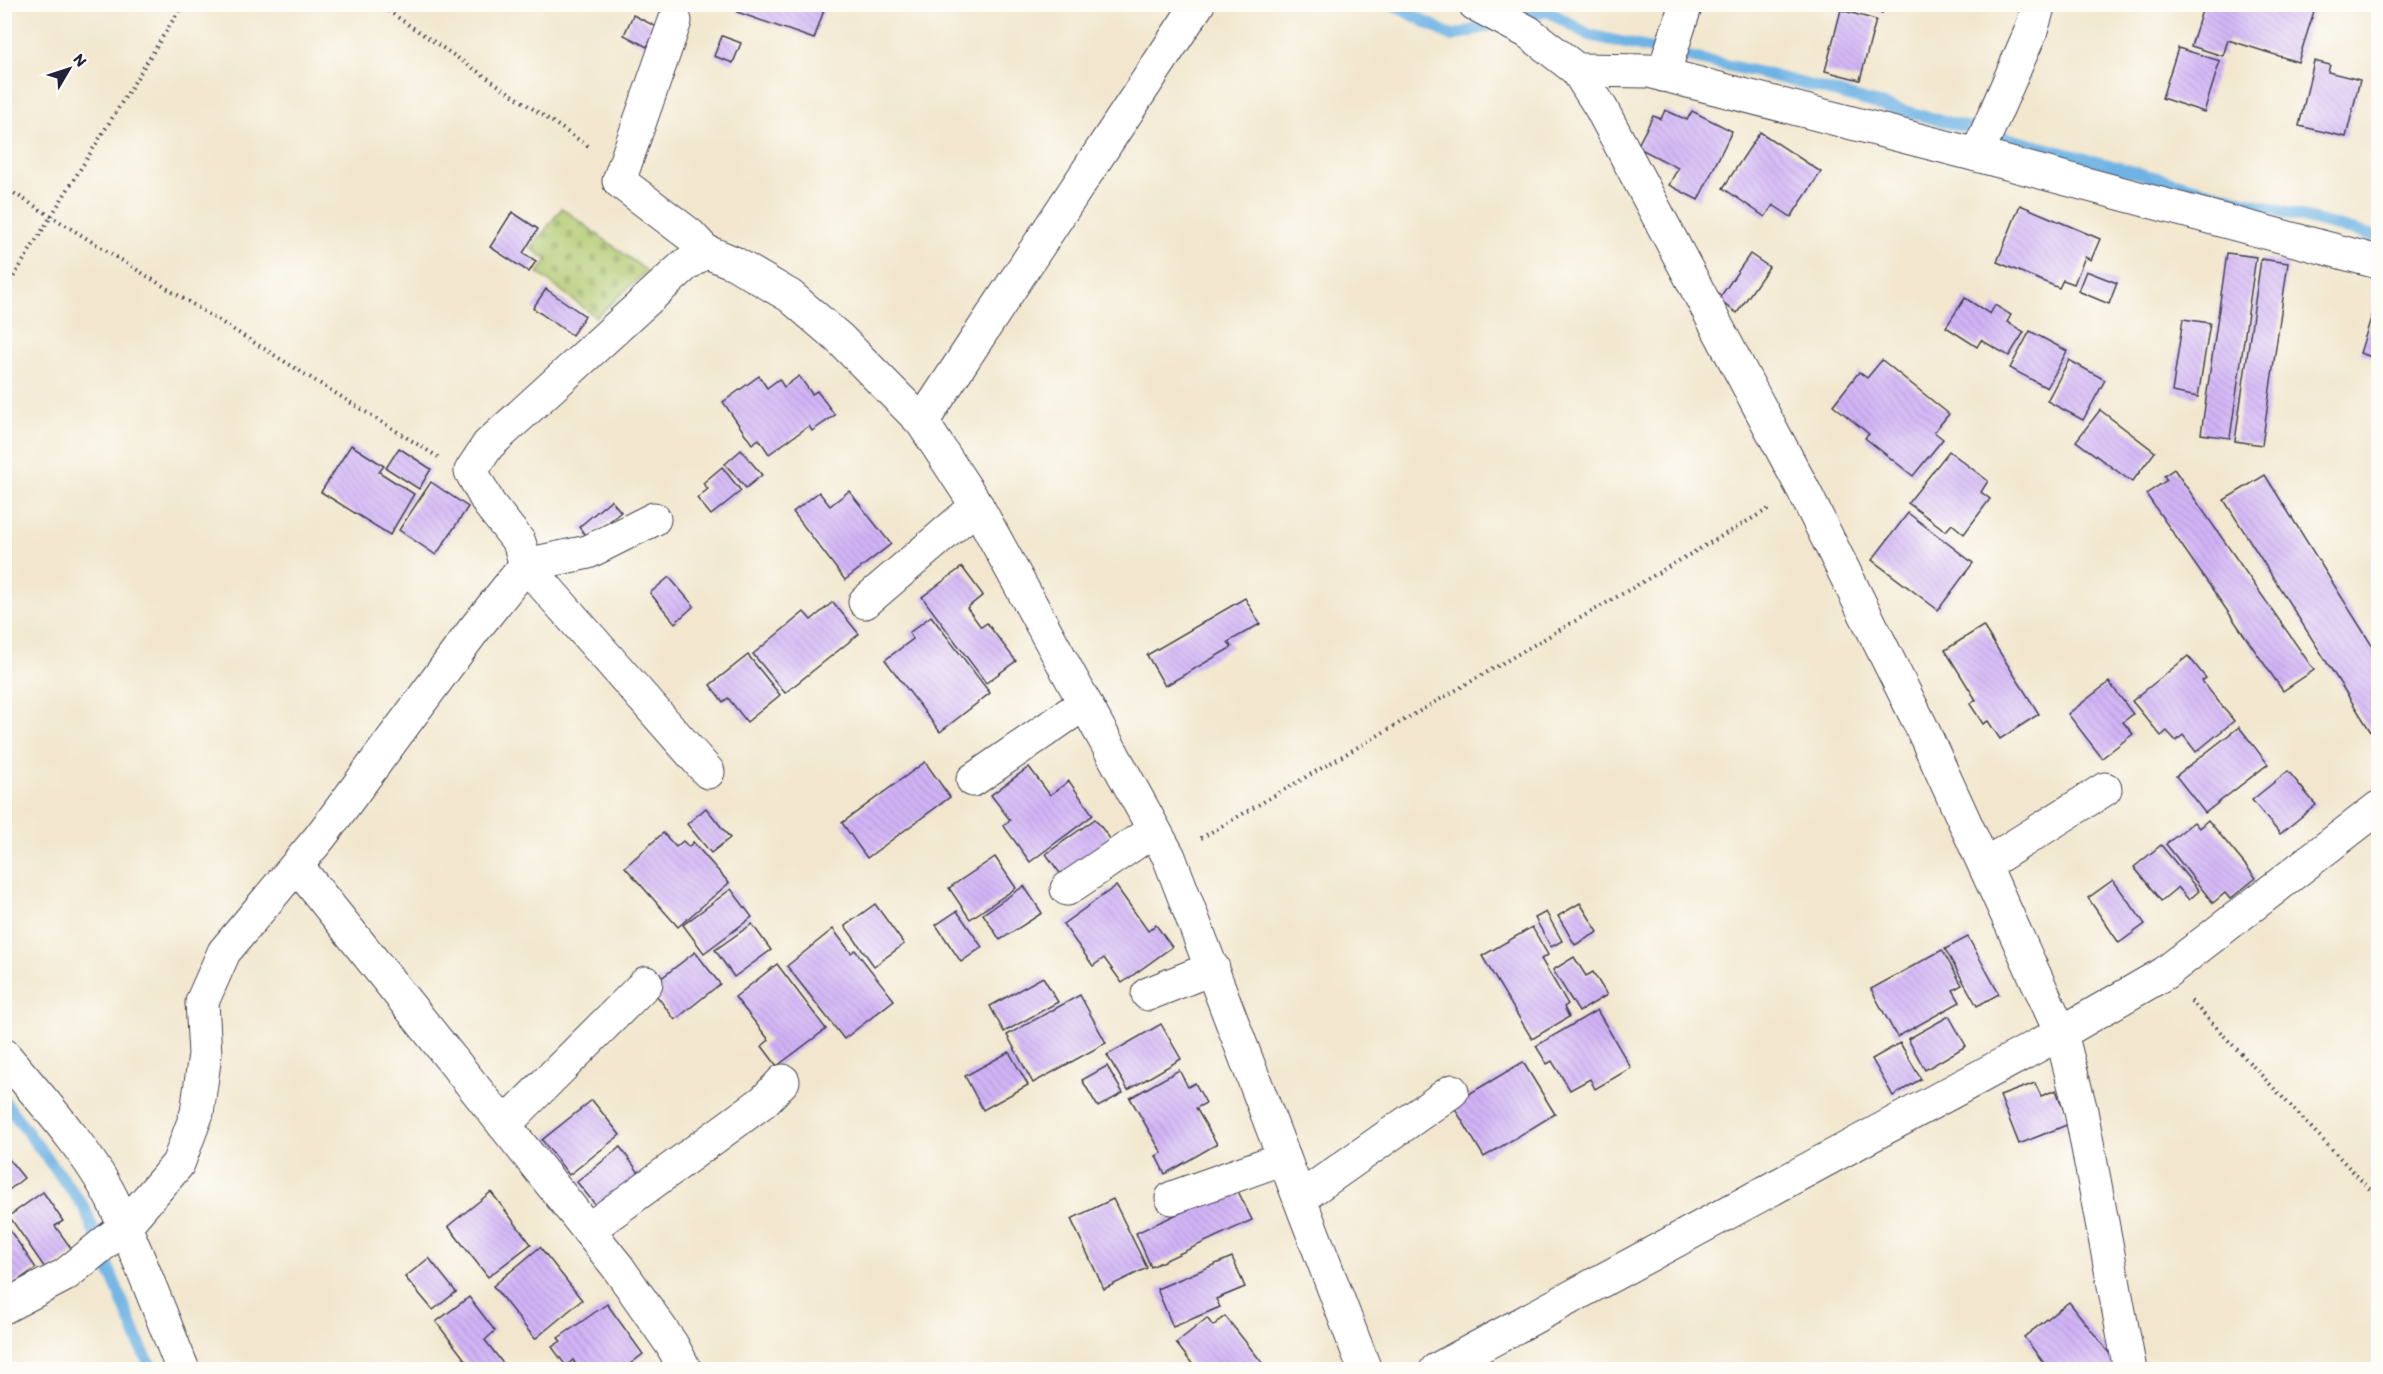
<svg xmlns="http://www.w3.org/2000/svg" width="2383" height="1374" font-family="Itim,sans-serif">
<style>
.cemetery{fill:url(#cemetery-stones);stroke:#6a7655;stroke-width:1.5}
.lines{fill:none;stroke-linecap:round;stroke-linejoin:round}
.stream{stroke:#6eb3e4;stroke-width:12}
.building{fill:url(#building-back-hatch)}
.minor-casing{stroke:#414051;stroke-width:35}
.path{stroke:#414051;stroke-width:4;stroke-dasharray:1.5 4.5;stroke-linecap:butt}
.minor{stroke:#fff;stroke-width:33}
</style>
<defs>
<pattern id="cemetery-stones" width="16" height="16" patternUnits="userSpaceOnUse" patternTransform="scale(1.5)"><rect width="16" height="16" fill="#b1c96f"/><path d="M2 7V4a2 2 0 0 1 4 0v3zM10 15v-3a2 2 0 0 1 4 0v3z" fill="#98ac61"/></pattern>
<pattern id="building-back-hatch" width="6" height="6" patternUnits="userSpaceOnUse" patternTransform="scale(1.5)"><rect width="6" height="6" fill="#d1b4f6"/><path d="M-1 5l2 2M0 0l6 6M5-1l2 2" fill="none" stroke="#b39ad4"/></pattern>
</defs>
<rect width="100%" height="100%" fill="#fdfcf7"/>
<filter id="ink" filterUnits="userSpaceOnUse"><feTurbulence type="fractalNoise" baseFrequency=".0167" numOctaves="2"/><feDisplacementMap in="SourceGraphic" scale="12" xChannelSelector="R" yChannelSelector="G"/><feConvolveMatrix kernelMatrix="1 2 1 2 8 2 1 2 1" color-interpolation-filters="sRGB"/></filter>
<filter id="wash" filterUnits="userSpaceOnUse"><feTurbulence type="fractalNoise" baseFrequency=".008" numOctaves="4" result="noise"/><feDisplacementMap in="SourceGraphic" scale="24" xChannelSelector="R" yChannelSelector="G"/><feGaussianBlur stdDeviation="1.35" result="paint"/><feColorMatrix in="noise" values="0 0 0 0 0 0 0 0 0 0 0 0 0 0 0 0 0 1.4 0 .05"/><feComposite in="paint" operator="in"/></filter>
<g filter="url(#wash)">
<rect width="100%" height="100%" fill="#f2e7ce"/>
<!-- cemetery -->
<path class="cemetery" d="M562 208 647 271 596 317 538 273 547 260 531 248Z"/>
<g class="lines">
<!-- stream -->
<g class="stream">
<path d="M1392 4 1452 36 1499 23"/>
<path d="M1516 19 1548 11 1589 35 1766 74 2378 237"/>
<path d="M4 1101 84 1207 142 1350 153 1370"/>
</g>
</g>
<g id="blocks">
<!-- building -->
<g class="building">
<path d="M739 4H826L814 39 737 12Z"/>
<path d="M1851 4H1884L1882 13Z"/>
<path d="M2204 4H2304L2315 8 2298 62 2228 40 2223 56 2191 46Z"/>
<path d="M1841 10 1876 20 1860 80 1825 71Z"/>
<path d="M633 15 657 27 647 47 624 35Z"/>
<path d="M722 36 741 43 733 63 714 56Z"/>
<path d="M2178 48 2220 61 2204 112 2162 98Z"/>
<path d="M2314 61 2330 65 2328 72 2360 80 2346 137 2299 126Z"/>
<path d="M1665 110 1687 120 1692 111 1732 131 1698 200 1669 185 1678 168 1637 147 1653 116 1661 119Z"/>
<path d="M1760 132 1821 172 1791 217 1773 205 1765 217 1723 188Z"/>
<path d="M2020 205 2100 239 2091 260 2085 257 2074 284 2063 280 2059 288 1997 262Z"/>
<path d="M512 212 538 229 523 253 536 261 529 272 490 247Z"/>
<path d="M2227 253 2256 257 2230 438 2201 434Z"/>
<path d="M1750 254 1769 267 1737 313 1718 300Z"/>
<path d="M2261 259 2288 263 2262 445 2235 441Z"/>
<path d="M2086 271 2117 283 2109 304 2078 291Z"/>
<path d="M546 289 585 316 572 335 533 308Z"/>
<path d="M1965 298 1990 314 1995 305 2011 315 2007 322 2024 332 2009 356 1981 340 1977 347 1946 327Z"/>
<path d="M2376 302 2378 303V359L2360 353Z"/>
<path d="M2183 319 2210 323 2198 397 2172 392Z"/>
<path d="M2030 331 2067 351 2047 388 2010 368Z"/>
<path d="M1882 360 1949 414 1934 432 1943 439 1913 476 1865 438 1869 434 1833 405 1859 372 1867 378Z"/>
<path d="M2069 360 2105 380 2083 420 2047 401Z"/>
<path d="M759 376 767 388 779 379 784 387 799 376 812 394 817 391 835 415 812 431 809 426 769 454 759 439 752 444 723 402Z"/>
<path d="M2100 410 2155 452 2132 482 2076 441Z"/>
<path d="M351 445 384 466 379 472 414 494 390 535 321 492Z"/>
<path d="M399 448 431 469 419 489 386 468Z"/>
<path d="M741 450 762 475 746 488 725 464Z"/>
<path d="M1949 451 1988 481 1981 492 1990 499 1964 534 1952 524 1946 531 1908 503Z"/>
<path d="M722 467 741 491 711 515 697 498 708 489 703 483Z"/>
<path d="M2174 469 2314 670 2283 691 2146 494 2167 480 2164 476Z"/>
<path d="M2265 475 2378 655V738L2376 740 2224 500Z"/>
<path d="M431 482 468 507 436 555 399 530Z"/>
<path d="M849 491 891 544 845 580 793 512 819 492 830 506Z"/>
<path d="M611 500 621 512 588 539 579 527Z"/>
<path d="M1908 513 1973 563 1938 610 1872 560Z"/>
<path d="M962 567 983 595 967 608 981 627 987 623 1016 661 986 683 922 597Z"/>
<path d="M669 577 694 606 675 623 650 593Z"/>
<path d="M1245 598 1260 624 1228 642 1232 647 1165 686 1147 655Z"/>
<path d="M833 602 859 634 785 693 753 654 804 612 811 620Z"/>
<path d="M931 616 990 693 940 732 885 660 913 639 909 633Z"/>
<path d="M1983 626 2039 714 2000 739 1988 721 1983 724 1970 704 1976 700 1945 650Z"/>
<path d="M748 655 780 695 747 722 728 698 723 702 710 685Z"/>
<path d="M2188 656 2206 678 2202 681 2234 721 2196 752 2183 735 2176 741 2167 731 2161 736 2132 701Z"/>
<path d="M2109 682 2133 714 2123 722 2133 734 2102 758 2068 714Z"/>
<path d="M2239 727 2268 764 2205 813 2176 776Z"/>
<path d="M925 762 950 797 867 858 842 823Z"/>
<path d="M1029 767 1050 795 1069 781 1093 815 1030 862 1003 825 1010 820 991 795Z"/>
<path d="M2288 771 2316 805 2280 834 2252 800Z"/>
<path d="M706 808 730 838 711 853 687 824Z"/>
<path d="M1095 819 1111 840 1062 876 1046 854Z"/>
<path d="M2208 820 2256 878 2230 899 2225 893 2213 903 2166 844 2194 822 2199 828Z"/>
<path d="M663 833 676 847 683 841 689 847 693 842 729 883 678 927 625 867Z"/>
<path d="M2161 845 2199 891 2189 900 2178 887 2161 901 2134 867Z"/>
<path d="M995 857 1016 888 970 919 949 888Z"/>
<path d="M2113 880 2145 924 2119 943 2088 898Z"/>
<path d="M1024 886 1042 913 1000 940 983 914Z"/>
<path d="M1116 886 1148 931 1156 925 1172 947 1122 983 1104 958 1093 966 1063 924Z"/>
<path d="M731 889 752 917 704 953 683 925Z"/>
<path d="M1580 903 1598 932 1575 945 1558 916Z"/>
<path d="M875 904 904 944 874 966 845 926Z"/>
<path d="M957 911 982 947 961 962 936 925Z"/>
<path d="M1546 912 1562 941 1551 947 1535 918Z"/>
<path d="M752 924 771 950 734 977 715 950Z"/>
<path d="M1532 927 1548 955 1541 959 1568 1004 1564 1007 1569 1017 1532 1039 1482 956Z"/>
<path d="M833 929 851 953 855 950 894 1000 844 1039 787 966Z"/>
<path d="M1968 937 1999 994 1977 1006 1945 949Z"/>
<path d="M1942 950 1962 985 1953 990 1960 1002 1897 1037 1871 989Z"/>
<path d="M695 952 720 984 675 1020 650 987Z"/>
<path d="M1574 957 1586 976 1593 972 1607 995 1579 1012 1553 970Z"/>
<path d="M777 964 826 1029 777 1066 762 1046 769 1040 735 997Z"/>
<path d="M1043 977 1058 1002 1004 1032 990 1006Z"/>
<path d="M1080 995 1106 1043 1033 1083 1007 1035Z"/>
<path d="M1597 1010 1631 1068 1595 1089 1590 1079 1570 1090 1552 1061 1547 1064 1536 1046Z"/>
<path d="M1949 1016 1966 1046 1925 1070 1908 1039Z"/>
<path d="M1161 1024 1181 1059 1128 1090 1107 1055Z"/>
<path d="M1900 1043 1921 1079 1893 1096 1872 1059Z"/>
<path d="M1009 1052 1028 1085 983 1110 965 1076Z"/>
<path d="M1523 1062 1555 1114 1484 1157 1452 1104Z"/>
<path d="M1107 1066 1123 1093 1098 1107 1082 1080Z"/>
<path d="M1179 1070 1188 1087 1195 1083 1206 1103 1196 1108 1217 1144 1165 1174 1156 1156 1162 1153 1130 1098Z"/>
<path d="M2035 1083 2041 1096 2056 1090 2069 1124 2019 1144 2000 1096Z"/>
<path d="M592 1100 620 1135 569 1175 542 1140Z"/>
<path d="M620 1147 640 1174 598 1208 577 1182Z"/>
<path d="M4 1153 24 1178 4 1194Z"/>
<path d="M1236 1187 1252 1220 1151 1267 1136 1233Z"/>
<path d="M43 1192 63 1221 55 1226 74 1252 47 1271 9 1216Z"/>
<path d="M491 1192 531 1244 488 1277 448 1226Z"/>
<path d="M1113 1199 1147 1268 1104 1289 1071 1219Z"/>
<path d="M4 1222 36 1268 4 1290Z"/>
<path d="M540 1247 582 1300 535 1339 493 1286Z"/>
<path d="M1232 1257 1245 1287 1216 1299 1220 1307 1173 1327 1157 1289Z"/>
<path d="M429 1258 456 1292 433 1310 405 1277Z"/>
<path d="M469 1297 495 1331 485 1340 508 1370H473L436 1322Z"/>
<path d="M2069 1302 2120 1367 2117 1370H2049L2024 1337Z"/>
<path d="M607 1304 643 1354 622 1370H579L573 1360 566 1366 552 1347 561 1341 558 1338Z"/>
<path d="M1225 1316 1268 1370H1197L1176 1343 1207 1318 1213 1326Z"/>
</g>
</g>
</g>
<g filter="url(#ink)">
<use href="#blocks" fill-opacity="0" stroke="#414051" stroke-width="1.5"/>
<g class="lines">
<defs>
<g id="minor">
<path d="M1475 4 1528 32 1577 70 1601 108 1803 489 1920 724 2061 1033 2081 1111 2130 1370"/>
<path d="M675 21 619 181 690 235 705 251"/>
<path d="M1577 70 1649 71 1977 155 2378 262"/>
<path d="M1663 75 1686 4"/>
<path d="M1977 155 2031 31 2039 4"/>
<path d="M922 422 1198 4"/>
<path d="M654 519 588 552 526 565 708 772"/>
<path d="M865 602 977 506"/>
<path d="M973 780 1085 703"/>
<path d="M1986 864 2105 789"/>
<path d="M297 866 617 1266 672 1345 685 1370"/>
<path d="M1067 889 1154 830"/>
<path d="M1148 994 1213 968"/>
<path d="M4 1055C41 1099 91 1154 115 1205 140 1258 161 1315 183 1370"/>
<path d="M504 1125 646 983"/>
<path d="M1172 1198 1284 1158"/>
<path d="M1300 1198 1452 1091"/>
<path d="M588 1230 764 1101 783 1081"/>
<path d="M4 1307 65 1275 123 1228 178 1164 197 1113 205 1054 202 1002 224 952 321 836 473 631 526 565 519 542 489 504 471 471 488 445 684 266 705 251 734 263 790 296 840 339 922 422 977 506 1169 857 1365 1370"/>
<path d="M1436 1370 2061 1033 2165 973 2378 808"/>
</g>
</defs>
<!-- minor casing -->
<use href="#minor" class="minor-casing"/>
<!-- path -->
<g class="path">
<path d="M378 4 591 148"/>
<path d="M4 187 438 457"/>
<path d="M4 292 183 4"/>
<path d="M1201 838 1770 508"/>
<path d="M2191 1001 2378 1198"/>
</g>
<!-- minor -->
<use href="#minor" class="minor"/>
</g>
</g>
<!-- margin -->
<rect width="2383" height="1374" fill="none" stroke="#fdfcf7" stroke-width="24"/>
<!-- north arrow -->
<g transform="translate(69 69) rotate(51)" stroke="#fdfcf7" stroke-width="4.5" paint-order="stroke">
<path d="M0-4.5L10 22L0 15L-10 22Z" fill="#22223b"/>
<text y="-9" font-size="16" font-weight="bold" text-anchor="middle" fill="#22223b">N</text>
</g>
</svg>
